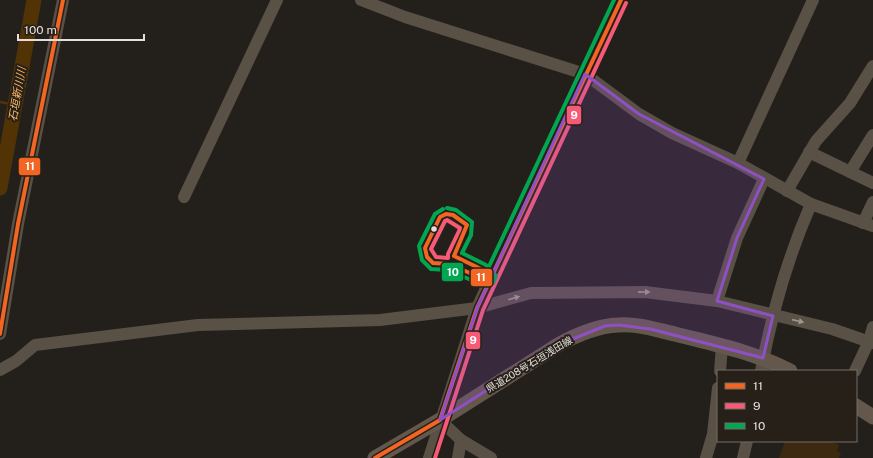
<svg xmlns="http://www.w3.org/2000/svg" width="873" height="458" font-family="'Public Sans','Noto Sans JP',sans-serif">
<style>
.green{fill:#3c2910}
.lines{fill:none;stroke-linecap:round;stroke-linejoin:round}
.stream{stroke:#523305;stroke-width:2.5}
.river{stroke:#523305;stroke-width:15}
.minor{stroke:#595046;stroke-width:12}
.major{stroke:#64584c;stroke-width:15}
.bus-1-casing{stroke:#262019;stroke-width:7}
.bus-2-casing{stroke:#262019;stroke-width:7}
.bus-3-casing{stroke:#262019;stroke-width:7}
.bus-1{stroke:#f26522;stroke-width:4}
.bus-2{stroke:#f75a77;stroke-width:4}
.bus-3{stroke:#00a651;stroke-width:4}
.oneway{fill:#9e9890}
.marked{fill:#9050c5;fill-opacity:0.2;stroke:#9050c5;stroke-width:3;stroke-linejoin:round}
.bus-dot{fill:#e4dfdb;stroke:#262019;stroke-width:1.5}
.labels{text-anchor:middle;dominant-baseline:central;stroke-width:4;stroke-linejoin:round;paint-order:stroke}
.street-label{font-size:10px;fill:#e4dfdb;stroke:#262019}
.water-label{font-size:11px;font-style:italic;fill:#fdb867;stroke:#262019}
.line-badge{stroke:#262019;stroke-width:1.5}
.badge-label{font-size:11px;text-anchor:middle;font-weight:bold;fill:#fff}
</style>
<rect width="100%" height="100%" fill="#23201c"/>
<!-- green -->
<path class="green" d="M785 441H829L839 445 837 451 841 453 839 458H779Z"/>
<g class="lines">
<!-- stream -->
<path class="stream" d="M0 102 15 105"/>
<!-- river -->
<path class="river" d="M0 188 34 0"/>
<!-- minor -->
<g class="minor">
<path d="M361 0 405 17 585 74 639 114 672 133 738 163 811 204 873 226"/>
<path d="M809 152 873 183"/>
<path d="M738 163 813 0"/>
<path d="M850 172 873 135"/>
<path d="M787 191 816 141 850 103 873 66"/>
<path d="M184 197 277 0"/>
<path d="M863 223 873 202"/>
<path d="M717 301 737 238 764 179"/>
<path d="M0 334 18 224 63 0"/>
<path d="M0 370 16 361 35 345 198 325 380 320 477 308 531 293 645 292 717 301 832 329 873 343"/>
<path d="M720 371 722 346"/>
<path d="M761 371C772 312 787 259 811 204"/>
<path d="M855 371 869 341 873 327"/>
<path d="M440 420 461 440 491 458"/>
<path d="M429 458 477 308 585 74 621 0"/>
<path d="M458 458 461 440"/>
<path d="M706 458 713 434 718 388"/>
<path d="M743 458 747 441"/>
</g>
<!-- major -->
<g class="major">
<path d="M856 406 873 417"/>
<path d="M375 458 440 420 558 345C576 335 596 326 618 325 636 323 657 330 675 334 714 344 754 352 790 371"/>
</g>
<defs>
<g id="bus-1">
<path d="M446 214 453 215 467 225 454 256 483 270 490 278 479 277 449 264 433 263 427 257 425 248 440 217Z"/>
<path d="M0 334 18 224 63 0"/>
<path d="M375 458 440 420 477 308 621 0"/>
</g>
<g id="bus-2">
<path d="M447 220 460 228 459 231 448 254V258L436 257 431 249 445 221Z"/>
<path d="M435 458 483 310 626 3"/>
</g>
<g id="bus-3">
<path d="M443 209 435 214 419 246 422 260 431 269 448 270 478 283H493L496 276 486 265 462 253 471 235 472 222 456 210 447 208"/>
<path d="M485 275 614 0"/>
</g>
</defs>
<!-- bus-1 casing -->
<use href="#bus-1" class="bus-1-casing"/>
<!-- bus-2 casing -->
<use href="#bus-2" class="bus-2-casing"/>
<!-- bus-3 casing -->
<use href="#bus-3" class="bus-3-casing"/>
<!-- bus-1 -->
<use href="#bus-1" class="bus-1"/>
<!-- bus-2 -->
<use href="#bus-2" class="bus-2"/>
<!-- bus-3 -->
<use href="#bus-3" class="bus-3"/>
</g>
<!-- one-way arrows -->
<defs><path id="oneway-solid" d="M-6-.8H1V-3.2L6.5 0L1 3.2V.8H-6Z"/></defs>
<g class="oneway">
<use href="#oneway-solid" transform="translate(644 292) rotate(1)"/>
<use href="#oneway-solid" transform="translate(514 298) rotate(-16)"/>
<use href="#oneway-solid" transform="translate(798 321) rotate(13)"/>
</g>
<!-- marked area -->
<path class="marked" d="M585 74 639 114 764 179 737 238 717 301 773 316 763 358 650 329 619 325 605 326 558 345 440 420 477 308Z"/>
<!-- markers -->
<circle class="bus-dot" cx="434" cy="229" r="3.5"/>
<g class="labels">
<!-- street labels -->
<g class="street-label">
<text transform="translate(529 364) rotate(-31)">県道208号石垣浅田線</text>
</g>
<!-- water labels -->
<g class="water-label">
<text transform="translate(17 94) rotate(-80)">石垣新川川</text>
</g>
</g>
<g class="line-badge">
<rect x="566" y="105" width="16" height="20" rx="4" fill="#f75a77"/>
<rect x="18" y="157" width="23" height="19" rx="4" fill="#f26522"/>
<rect x="441" y="262" width="23" height="20" rx="4" fill="#00a651"/>
<rect x="470" y="268" width="23" height="19" rx="4" fill="#f26522"/>
<rect x="465" y="331" width="16" height="19" rx="4" fill="#f75a77"/>
</g>
<g class="badge-label">
<text x="574" y="119">9</text>
<text x="30" y="170">11</text>
<text x="453" y="276">10</text>
<text x="481" y="281">11</text>
<text x="473" y="344">9</text>
</g>
<!-- legend -->
<rect x="717" y="370" width="140" height="72" fill="#262019" stroke="#726c67"/>
<rect x="725" y="383" width="20" height="6" fill="#f26522" stroke="#726c67"/>
<text x="753" y="390" font-size="12" fill="#e4dfdb">11</text>
<rect x="725" y="403" width="20" height="6" fill="#f75a77" stroke="#726c67"/>
<text x="753" y="410" font-size="12" fill="#e4dfdb">9</text>
<rect x="725" y="423" width="20" height="6" fill="#00a651" stroke="#726c67"/>
<text x="753" y="430" font-size="12" fill="#e4dfdb">10</text>
<!-- scale -->
<path d="M18 34v6h126v-6" fill="none" stroke="#e4dfdb" stroke-width="2"/>
<text x="24" y="34" font-size="12" fill="#e4dfdb" stroke="#262019" stroke-width="3" paint-order="stroke">100 m</text>
</svg>
